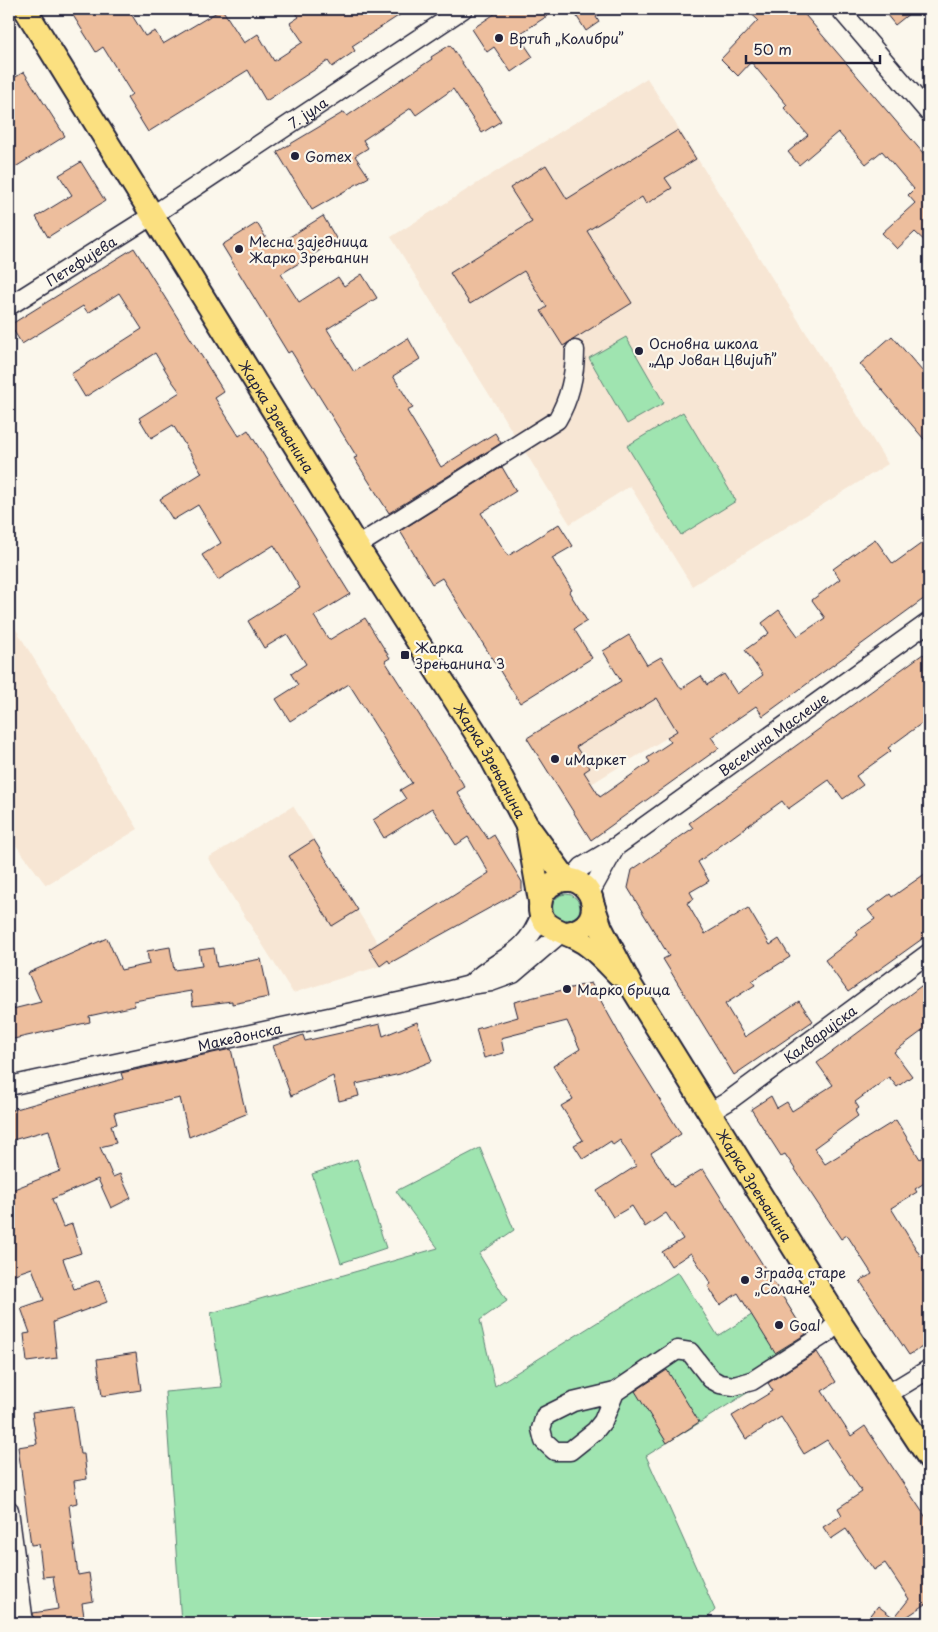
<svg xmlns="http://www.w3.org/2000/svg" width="938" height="1632" font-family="'Playpen Sans',sans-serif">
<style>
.built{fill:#f7e6d4}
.green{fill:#9fe4b0;stroke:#608376}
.building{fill:#edbe9d;stroke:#22223b;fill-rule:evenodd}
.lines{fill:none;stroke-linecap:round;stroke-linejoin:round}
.minor-casing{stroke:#22223b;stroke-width:21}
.major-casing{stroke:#22223b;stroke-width:26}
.minor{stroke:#fbf7ec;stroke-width:18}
.major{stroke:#fbe080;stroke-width:22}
.poi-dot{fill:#22223b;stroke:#fbf7ec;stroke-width:2}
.labels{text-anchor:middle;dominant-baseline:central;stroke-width:4.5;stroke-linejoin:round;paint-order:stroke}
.poi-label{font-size:14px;fill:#22223b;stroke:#fbf7ec;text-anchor:start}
.street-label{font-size:14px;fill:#22223b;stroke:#fbf7ec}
</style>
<rect width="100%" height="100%" fill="#fbf7ec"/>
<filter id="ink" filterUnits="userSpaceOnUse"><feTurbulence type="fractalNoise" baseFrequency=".02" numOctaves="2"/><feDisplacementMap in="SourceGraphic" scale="10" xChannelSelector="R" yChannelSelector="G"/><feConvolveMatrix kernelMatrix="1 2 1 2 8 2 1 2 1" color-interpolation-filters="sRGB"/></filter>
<g filter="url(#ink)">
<!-- built -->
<g class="built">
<path d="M647 78 888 464 692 586 630 486 570 524 391 237Z"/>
<path d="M9 618 138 829 46 885 9 836Z"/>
<path d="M661 657 699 718 583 789 581 787 563 797 527 738Z"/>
<path d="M293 806 390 963 293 993 208 858Z"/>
</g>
<!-- green -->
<g class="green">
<path d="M626 337 664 403 627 424 589 358Z"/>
<path d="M683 412 736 501 681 535 627 446Z"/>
<circle cx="566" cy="908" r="14"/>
<path d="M480 1148 514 1230 479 1254 507 1301 480 1320 495 1386 678 1272 718 1336 782 1296 816 1350 646 1456 715 1610 703 1623H181L165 1392 222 1387 211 1313 438 1248 396 1191Z"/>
<path d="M357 1159 386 1248 341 1263 312 1174Z"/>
</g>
<!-- building -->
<g class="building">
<path d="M69 9H128L145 36 155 31 163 44 222 9 244 43 258 34 274 61 303 42 290 23 299 17 293 9H409L352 46 355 51 332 67 328 61 266 101 248 70 148 132 127 98 132 94 103 47 96 52Z"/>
<path d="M502 9H558L518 35 533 57 511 72 494 47 487 52 472 29Z"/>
<path d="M572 9H608L596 17 599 22 586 31Z"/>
<path d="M746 9H800L929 160V245L915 232 897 249 882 233 915 203 908 195 914 189 882 151 866 164 838 132 799 165 788 152 808 135 784 108 787 105 751 62 738 76 721 59 758 20Z"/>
<path d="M882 9H915L895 25Z"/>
<path d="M450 45 501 121 482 133 453 89 416 115 411 108 363 140 368 148 355 156 369 177 312 210 277 152 344 112 347 116 432 59 431 57Z"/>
<path d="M24 72 65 136 9 171V81Z"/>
<path d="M678 130 696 159 665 178 672 188 646 204 642 197 587 231 632 303 563 346 541 311 547 307 524 271 470 304 450 273 532 222 510 188 546 165 567 199Z"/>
<path d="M81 162 105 201 48 237 36 217 72 195 59 175Z"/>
<path d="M323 216 337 240 281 274 299 302 338 277 344 286 362 274 377 298 327 329 354 372 408 338 420 359 393 376 413 408 407 411 441 467 495 433 501 443 389 513 354 458 357 457 291 351 288 353 222 245 257 223 272 248Z"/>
<path d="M134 248 224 392 215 398 239 436 248 430 350 594 314 616 329 640 365 618 390 658 385 661 465 787 457 792 488 839 494 835 522 882V890L390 963 388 960 380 966 369 949 489 873 468 837 456 845 432 808 384 838 373 820 406 799 400 790 412 783 349 684 290 721 276 699 298 685 291 674 306 664 287 634 264 648 248 621 300 588 274 545 218 580 202 555 221 543 198 505 173 520 160 499 202 473 173 425 151 438 139 418 180 392 172 381 155 353 85 397 71 374 142 329 119 293 88 313 83 306 22 344 10 325Z"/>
<path d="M892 336 929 379V445L860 364Z"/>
<path d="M502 467 516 491 481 513 508 556 559 524 573 546 552 558 572 590 569 592 587 621 574 629 592 658 520 703 442 578 432 584 400 531Z"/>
<path d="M929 538V595L763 716 756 706 711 737 719 748 591 840 527 738 621 681 603 651 629 635 647 665 661 657 681 689 701 676 707 685 724 674 737 694 763 675 745 650 769 633 762 623 779 610 798 636 825 618 812 600 840 579 833 569 862 548 875 539 893 564ZM657 698 677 731 667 737 671 742 647 758 650 762 600 797 584 772 590 768 576 747Z"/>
<path d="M923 654 929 661V718L888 748 891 751 856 776 863 785 843 799 829 780 788 809 782 801 698 862 709 881 690 892 694 899 687 903 705 934 748 908 770 945 779 939 790 957 752 981 755 985 725 1004 745 1037 799 1001 813 1021 734 1075 663 959 669 956 628 888 632 870 693 828 689 823Z"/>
<path d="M314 840 358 910 332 926 289 856Z"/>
<path d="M929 871V934L848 992 825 960 858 935 856 932 875 919 868 910 890 894 892 897Z"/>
<path d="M107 938 121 970 149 964 147 951 170 947 174 970 202 966 199 950 214 948 217 967 261 959 269 997 232 1004V1001L193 1006 191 991 134 1001 135 1006 89 1016 90 1022 9 1040V1010L41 1002 28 973Z"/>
<path d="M591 983 625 1044 681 1134 651 1153 673 1187 703 1169 806 1334 775 1353 738 1293 720 1305 708 1286 711 1284 691 1253 671 1266 662 1252 683 1239 666 1213 645 1227 632 1206 613 1217 597 1191 636 1166 620 1140 613 1145 611 1141 583 1159 574 1145 583 1140 561 1106 573 1099 553 1066 580 1049 567 1021 501 1038 504 1053 484 1058 476 1029 518 1017 514 1002Z"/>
<path d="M921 986 929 997V1026L894 1052 912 1076 897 1087 889 1077 855 1102 859 1108 855 1111 858 1116 814 1148 825 1164 896 1120 920 1159 929 1153V1180L915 1189 917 1192 891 1208 921 1257 929 1252V1343L909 1355 860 1281 872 1274 847 1235 841 1239 785 1154 781 1156 751 1109 771 1096 777 1108 787 1102 792 1111 833 1085 817 1063Z"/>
<path d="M417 1022 432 1061 400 1074 356 1084 359 1096 339 1101 333 1076 291 1096 273 1046 303 1035 305 1041 380 1024 383 1036Z"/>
<path d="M231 1049 246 1114 189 1137 180 1098 114 1113 117 1124 111 1125 116 1143 100 1147 113 1177 120 1174 131 1198 111 1208 98 1179 52 1199 63 1227 72 1224 81 1253 63 1259 74 1289 99 1280 107 1302 53 1322 57 1358 27 1362 24 1334 30 1333 21 1308 44 1300 32 1268 9 1276V1191L60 1171 49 1130 9 1141V1111L123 1079 121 1073Z"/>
<path d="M817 1352 836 1382 822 1391 851 1436 865 1426 929 1522V1602L899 1622 901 1623H865L878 1606 894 1618 909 1599 885 1563 874 1570 846 1529 831 1539 823 1527 842 1515 838 1508 862 1492 827 1440 804 1454 781 1417 746 1439 732 1416 773 1391 768 1383Z"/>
<path d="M136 1353 141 1390 102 1396 97 1359Z"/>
<path d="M667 1370 699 1422 667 1443 635 1391Z"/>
<path d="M73 1406 80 1454H84L87 1479 74 1481 77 1503 69 1505 78 1575 89 1573 93 1601 82 1603 85 1623H34L33 1613 58 1609 53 1576 43 1577 39 1544 31 1545 18 1447 37 1444 32 1412Z"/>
</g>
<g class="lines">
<defs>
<g id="minor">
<path d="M840 9 929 113"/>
<path id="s1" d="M9 306 153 215 463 9"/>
<path d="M357 546 557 420C570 398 575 376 575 350"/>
<path id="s2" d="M571 880 582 867 617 846 929 622"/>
<path d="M590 893 614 850"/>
<path d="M470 985C498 955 524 960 541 914"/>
<path id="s3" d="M9 1086 431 995 470 985 491 982 513 974 561 933"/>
<path id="s4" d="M710 1112 727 1102 929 953"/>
<path d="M615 1392 573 1402 545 1416 541 1429 544 1441 555 1451H570L595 1431 603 1421 615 1392 677 1350 690 1352 711 1379 720 1384 734 1386 752 1381 827 1333 839 1321"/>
<path d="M888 1394 929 1369"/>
<path d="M9 1510 24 1623"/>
</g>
<g id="major">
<path id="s5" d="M25 9 357 546 488 752 526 824 567 880"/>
<path d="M527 827 540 901"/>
<path id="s6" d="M593 905 601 928 631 986 839 1321 929 1458"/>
<path d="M567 933C614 925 589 865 555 883 548 886 542 893 541 900 534 929 564 930 581 941 595 949 607 963 618 974"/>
</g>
</defs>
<!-- minor casing -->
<use href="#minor" class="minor-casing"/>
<!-- major casing -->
<use href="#major" class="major-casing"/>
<!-- minor -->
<use href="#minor" class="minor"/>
<!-- major -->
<use href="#major" class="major"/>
</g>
</g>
<!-- markers -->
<g class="poi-dot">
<circle cx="499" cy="38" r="5"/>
<circle cx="295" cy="156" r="5"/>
<circle cx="239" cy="249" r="5"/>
<circle cx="639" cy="351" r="5"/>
<rect x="400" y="650" width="10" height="10" rx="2.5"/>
<circle cx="555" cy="759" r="5"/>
<circle cx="567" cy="989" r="5"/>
<circle cx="745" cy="1280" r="5"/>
<circle cx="779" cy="1325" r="5"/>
</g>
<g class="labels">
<!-- poi labels -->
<g class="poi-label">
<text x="509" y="38">Вртић „Колибри”</text>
<text x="305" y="156">Gomex</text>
<text x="249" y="241">Месна заједница<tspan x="249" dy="16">Жарко Зрењанин</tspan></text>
<text x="649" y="343">Основна школа<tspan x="649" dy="16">„Др Јован Цвијић”</tspan></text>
<text x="415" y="647">Жарка<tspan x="415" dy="16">Зрењанина 3</tspan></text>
<text x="565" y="759">иМаркет</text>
<text x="577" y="989">Марко брица</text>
<text x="755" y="1272">Зграда старе<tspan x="755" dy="16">„Солане”</tspan></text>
<text x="789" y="1325">Goal</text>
</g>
<!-- street labels -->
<g class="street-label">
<text stroke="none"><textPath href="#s1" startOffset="356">7. јула</textPath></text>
<text stroke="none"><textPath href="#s1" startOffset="85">Петефијева</textPath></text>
<text stroke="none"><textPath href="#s5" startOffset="479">Жарка Зрењанина</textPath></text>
<text stroke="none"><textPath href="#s2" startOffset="250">Веселина Маслеше</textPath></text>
<text stroke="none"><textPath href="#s5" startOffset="884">Жарка Зрењанина</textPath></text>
<text stroke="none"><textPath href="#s4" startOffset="135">Калваријска</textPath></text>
<text stroke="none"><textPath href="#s3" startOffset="236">Македонска</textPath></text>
<text stroke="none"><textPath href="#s6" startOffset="324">Жарка Зрењанина</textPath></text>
</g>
</g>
<!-- margin -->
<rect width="938" height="1632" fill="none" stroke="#fbf7ec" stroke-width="30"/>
<rect x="15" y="15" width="908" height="1602" fill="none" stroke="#22223b" stroke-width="2" filter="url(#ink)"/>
<!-- scale -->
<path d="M746 55v8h134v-8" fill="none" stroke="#22223b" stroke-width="2.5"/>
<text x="753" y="55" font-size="15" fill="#22223b" stroke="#fbf7ec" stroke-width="4" paint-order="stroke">50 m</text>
</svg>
